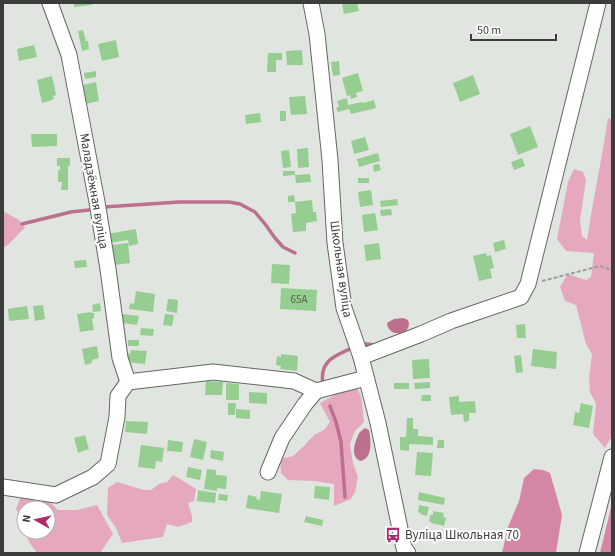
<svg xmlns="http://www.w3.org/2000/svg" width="615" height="556" font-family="'Source Sans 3',sans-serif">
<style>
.green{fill:#e5a8be}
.forest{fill:#d686a5}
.water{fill:#bd708e}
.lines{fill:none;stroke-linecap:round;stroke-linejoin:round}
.stream{stroke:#bd708e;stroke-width:3.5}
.building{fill:#95ce90}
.minor-casing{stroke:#636762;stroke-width:17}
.path{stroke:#9da09c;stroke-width:2;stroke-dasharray:4 2;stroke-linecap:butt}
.minor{stroke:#fff;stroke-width:15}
.labels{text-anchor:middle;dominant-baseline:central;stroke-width:4;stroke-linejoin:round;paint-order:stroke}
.number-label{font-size:11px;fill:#526150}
.street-label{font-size:13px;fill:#3b3d3b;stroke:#fff}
.poi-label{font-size:13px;fill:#3b3d3b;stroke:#fff;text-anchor:start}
</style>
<rect width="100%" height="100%" fill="#e0e5df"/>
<!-- green -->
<g class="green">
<path d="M608 118 612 120V436L605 448 593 434 596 404 590 392 589 378 592 354 586 344 576 305 565 301 560 287 568 274 586 280 591 277 594 253 566 251 557 239 568 182 574 169 583 172 586 180 580 220 582 236 587 240C593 199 602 159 608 118Z"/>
<path d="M3 211 19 220 25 228C17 234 12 243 3 248Z"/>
<path d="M357 387 361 397 364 422 355 431 350 444 353 463 358 477 355 492 351 499 334 506V484L314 481 288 480 281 473 280 459 293 456 304 446 314 435 324 430 330 422 320 403 342 391Z"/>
<path d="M173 475C181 480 189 484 196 489L194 501 188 503 192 516V522L178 527 167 524 163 537 122 543 116 528 107 515 108 488 117 482 144 490H151L159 484 167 482Z"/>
<path d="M21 496 46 498 58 510H77L97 505 113 534 100 553H37L29 542 26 532H48V508H24V524L16 509Z"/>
</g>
<!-- forest -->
<g class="forest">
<path d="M534 469 543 470 550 473 562 515 556 553H502L508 527 519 501 524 478Z"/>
<path d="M612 503V553H600Z"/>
</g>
<!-- water -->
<g class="water">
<path d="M403 318 408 320C414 335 388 339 387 323L394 319Z"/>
<path d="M365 428 369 430C371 440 373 459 360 461 358 460 356 458 355 456 352 450 356 438 360 432 360 432 365 428 365 428Z"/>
</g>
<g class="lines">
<!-- stream -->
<g class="stream">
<path d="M104 207 179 202H229L240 204 255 212 265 224 275 238 283 247 295 253"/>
<path d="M22 224 71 212 89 210"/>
<path d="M362 345 366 344 375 345"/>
<path d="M323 386C319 362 332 357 350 349"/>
<path d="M330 406 336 422 341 442 345 497"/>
</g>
</g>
<!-- building -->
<g class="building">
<path d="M74 3H92V5L74 7Z"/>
<path d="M342 3H357L359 11 344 14Z"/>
<path d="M83 30 86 41H88L89 49 82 51 78 31Z"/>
<path d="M116 40 119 57 102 61 98 44Z"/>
<path d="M34 45 37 57 19 61 17 49Z"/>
<path d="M302 50 303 65H287L286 51Z"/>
<path d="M268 53H282V60H276V72H267Z"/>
<path d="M339 61 340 75 333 76 331 62Z"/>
<path d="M96 71V77L85 79 84 73Z"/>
<path d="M358 73 363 91 356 93 357 97 351 99 350 95 347 96 342 78Z"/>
<path d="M473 75 480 94 460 102 453 83Z"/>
<path d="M52 76 56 95 53 96 54 99H52L53 100 42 103 37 80Z"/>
<path d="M96 82 99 101 86 104 83 85Z"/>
<path d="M305 96 307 114 291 115 289 97Z"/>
<path d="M347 98 348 105 362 102 363 103 374 100 376 108 351 114 349 109 338 112 336 108 339 107 337 101Z"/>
<rect x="280" y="111" width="6" height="10"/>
<path d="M260 113 261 122 246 124 245 115Z"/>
<path d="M530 126 538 147 518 155 510 134Z"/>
<path d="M31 134H57V146L32 147Z"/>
<path d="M365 137 369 150 354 154 351 141Z"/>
<path d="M308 148 309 167 298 168 297 149Z"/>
<path d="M289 150 291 167 283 168 281 151Z"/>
<path d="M378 153 380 161 359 167 357 159Z"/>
<path d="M57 158H70V166H68V190H61L62 182H58V170H60V166H57Z"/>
<path d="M522 158 525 166 514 170 511 162Z"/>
<path d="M379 164 381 170 374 172 373 165Z"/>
<path d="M283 171H295V175L283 176Z"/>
<path d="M310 174 311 182 296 183 295 175Z"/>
<rect x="358" y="178" width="11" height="5"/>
<path d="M371 190 373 205 360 207 358 192Z"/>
<path d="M294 195 295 202 312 200 313 212H316L317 221 306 223V231L293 232 291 214 296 213 295 202H288V196Z"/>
<path d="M397 199 398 205 381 207 380 201Z"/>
<path d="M391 209 392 215 381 216 380 210Z"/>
<path d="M375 213 378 230 364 232 362 215Z"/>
<path d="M136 229 138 244 129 246 128 240 109 243 107 234Z"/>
<path d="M504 240 506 249 495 252 493 243Z"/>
<path d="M128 243 130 263 115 265 112 245Z"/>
<path d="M379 243 381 259 366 261 364 245Z"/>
<path d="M486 253 487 256 491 255 494 268 490 269 492 278 479 281 473 256Z"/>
<path d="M86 260 87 267 75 268 74 261Z"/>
<path d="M272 264 290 265 289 284 271 283Z"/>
<path d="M281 288 317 290 316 311 280 309Z"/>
<path d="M136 291 155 294 153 312 129 309 130 303 134 304Z"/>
<path d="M168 299 178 300 177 313 166 311Z"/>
<path d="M100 303 101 311 93 312 92 305Z"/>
<path d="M43 305 45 319 35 321 33 306Z"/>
<path d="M27 306 29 319 9 321 8 309Z"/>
<path d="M91 312V313H94V318L92 319 94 330 80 332 77 314Z"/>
<path d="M122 314 139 316 137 325 121 323Z"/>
<path d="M165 314 174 315 172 326 163 325Z"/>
<path d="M525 324 526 338H517L516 325Z"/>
<path d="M141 328 154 329 153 336 140 335Z"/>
<rect x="128" y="340" width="11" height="6"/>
<path d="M97 346 99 358 92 360V363L85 365 82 349Z"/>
<path d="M533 349 557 352 556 369 531 366Z"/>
<path d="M131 350 147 351 145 364 126 362 127 353 130 354Z"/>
<path d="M281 354 298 356 297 371 280 369 281 366 276 365 277 356 281 357Z"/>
<path d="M521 355 523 372 516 373 514 356Z"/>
<path d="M429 359 430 378 413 379 412 360Z"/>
<path d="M206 381 223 382 222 395H205Z"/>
<path d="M430 382V388L415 389 414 383Z"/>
<path d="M226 383 239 384V400H226Z"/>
<rect x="394" y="383" width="15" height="6"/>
<path d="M249 392 267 393V404L249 403Z"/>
<path d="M422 395H431V401H421Z"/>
<path d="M459 396V402L475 401 476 413H469V421L464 422 463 414 451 415 449 397Z"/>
<path d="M228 403H236L235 415H228Z"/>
<path d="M581 403 593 406 589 428 573 425 575 412 579 413Z"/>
<path d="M236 409 250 410V419L236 418Z"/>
<path d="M407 418H413V429H418V436L433 437V445L409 444V451L400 450V437H406Z"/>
<path d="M126 421 148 422 147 434 125 432Z"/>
<path d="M85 435 89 449 78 453 74 438Z"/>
<path d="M194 439 207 442 203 460 190 457Z"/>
<path d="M168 440 183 442 182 452 167 451Z"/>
<path d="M438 440H444V448H437Z"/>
<path d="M141 445 164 448 162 462 156 461 155 469 138 467Z"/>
<path d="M211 450 224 452 223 461 210 458Z"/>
<path d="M417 452 433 453 431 476 415 475Z"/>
<path d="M188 467 202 470 200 480 186 477Z"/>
<path d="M207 469 216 470V475L227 476 226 489 217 488V491L204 489Z"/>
<path d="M315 486 330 487 329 500 314 498Z"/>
<path d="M198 490 216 493 215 503 197 501Z"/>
<path d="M261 491 282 494 279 513 246 508 248 495 257 497 256 499 260 500Z"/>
<path d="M419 492 445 498 444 505 418 500Z"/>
<path d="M219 494 228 495 227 501 218 500Z"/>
<path d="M419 505 429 507 427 516 420 514 421 513 418 512Z"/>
<path d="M433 511 444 513 443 517 446 518 444 526 431 523V522L429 521 430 515H433Z"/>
<path d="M306 516 323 520 322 526 304 522Z"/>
</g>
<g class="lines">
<defs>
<g id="minor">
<path d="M50 3 69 55 97 202 108 269 120 358 128 382"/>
<path d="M311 3 317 34 330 160 335 243 344 308 361 357 378 423 404 548 408 553"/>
<path d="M361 357 421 334 451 321 521 297 528 284 598 3"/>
<path d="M268 472 282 438 305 404 316 391"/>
<path d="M3 487 56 495 93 477 108 464 117 417 118 396 128 382 213 372 294 381 316 391 366 378"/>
<path d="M587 553 612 457"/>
</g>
</defs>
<!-- minor casing -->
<use href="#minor" class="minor-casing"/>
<!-- path -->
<path class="path" d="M542 281 600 266 612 270"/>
<!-- minor -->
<use href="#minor" class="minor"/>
</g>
<!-- icons -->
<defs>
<symbol id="bus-bare" viewBox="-9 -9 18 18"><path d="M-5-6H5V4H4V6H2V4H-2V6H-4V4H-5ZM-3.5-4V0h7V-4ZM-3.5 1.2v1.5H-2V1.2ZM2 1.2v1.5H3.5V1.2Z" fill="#b22b6e" stroke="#fff" stroke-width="2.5" paint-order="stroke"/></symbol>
</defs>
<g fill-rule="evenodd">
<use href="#bus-bare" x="382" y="524" width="22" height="22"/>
</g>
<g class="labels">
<!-- number labels -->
<g class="number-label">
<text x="299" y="299">65А</text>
</g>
<!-- street labels -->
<g class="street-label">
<text transform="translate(94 191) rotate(80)">Маладзёжная вуліца</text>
<text transform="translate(341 269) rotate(82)">Школьная вуліца</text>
</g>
<!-- poi labels -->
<g class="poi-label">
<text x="405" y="535">Вуліца Школьная 70</text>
</g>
</g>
<!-- border -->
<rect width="615" height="556" fill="none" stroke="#3b3d3b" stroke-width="8"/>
<!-- north arrow -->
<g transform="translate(36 520) rotate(278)"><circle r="19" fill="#ffffff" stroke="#b1b1b1"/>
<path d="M0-3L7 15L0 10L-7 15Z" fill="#b22b6e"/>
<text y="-6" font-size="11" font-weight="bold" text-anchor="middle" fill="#3b3d3b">N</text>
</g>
<!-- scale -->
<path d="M471 34v6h85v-6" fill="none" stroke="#3b3d3b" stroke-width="2"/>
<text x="477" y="34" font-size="12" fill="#3b3d3b" stroke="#ffffff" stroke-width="3" paint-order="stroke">50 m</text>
</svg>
